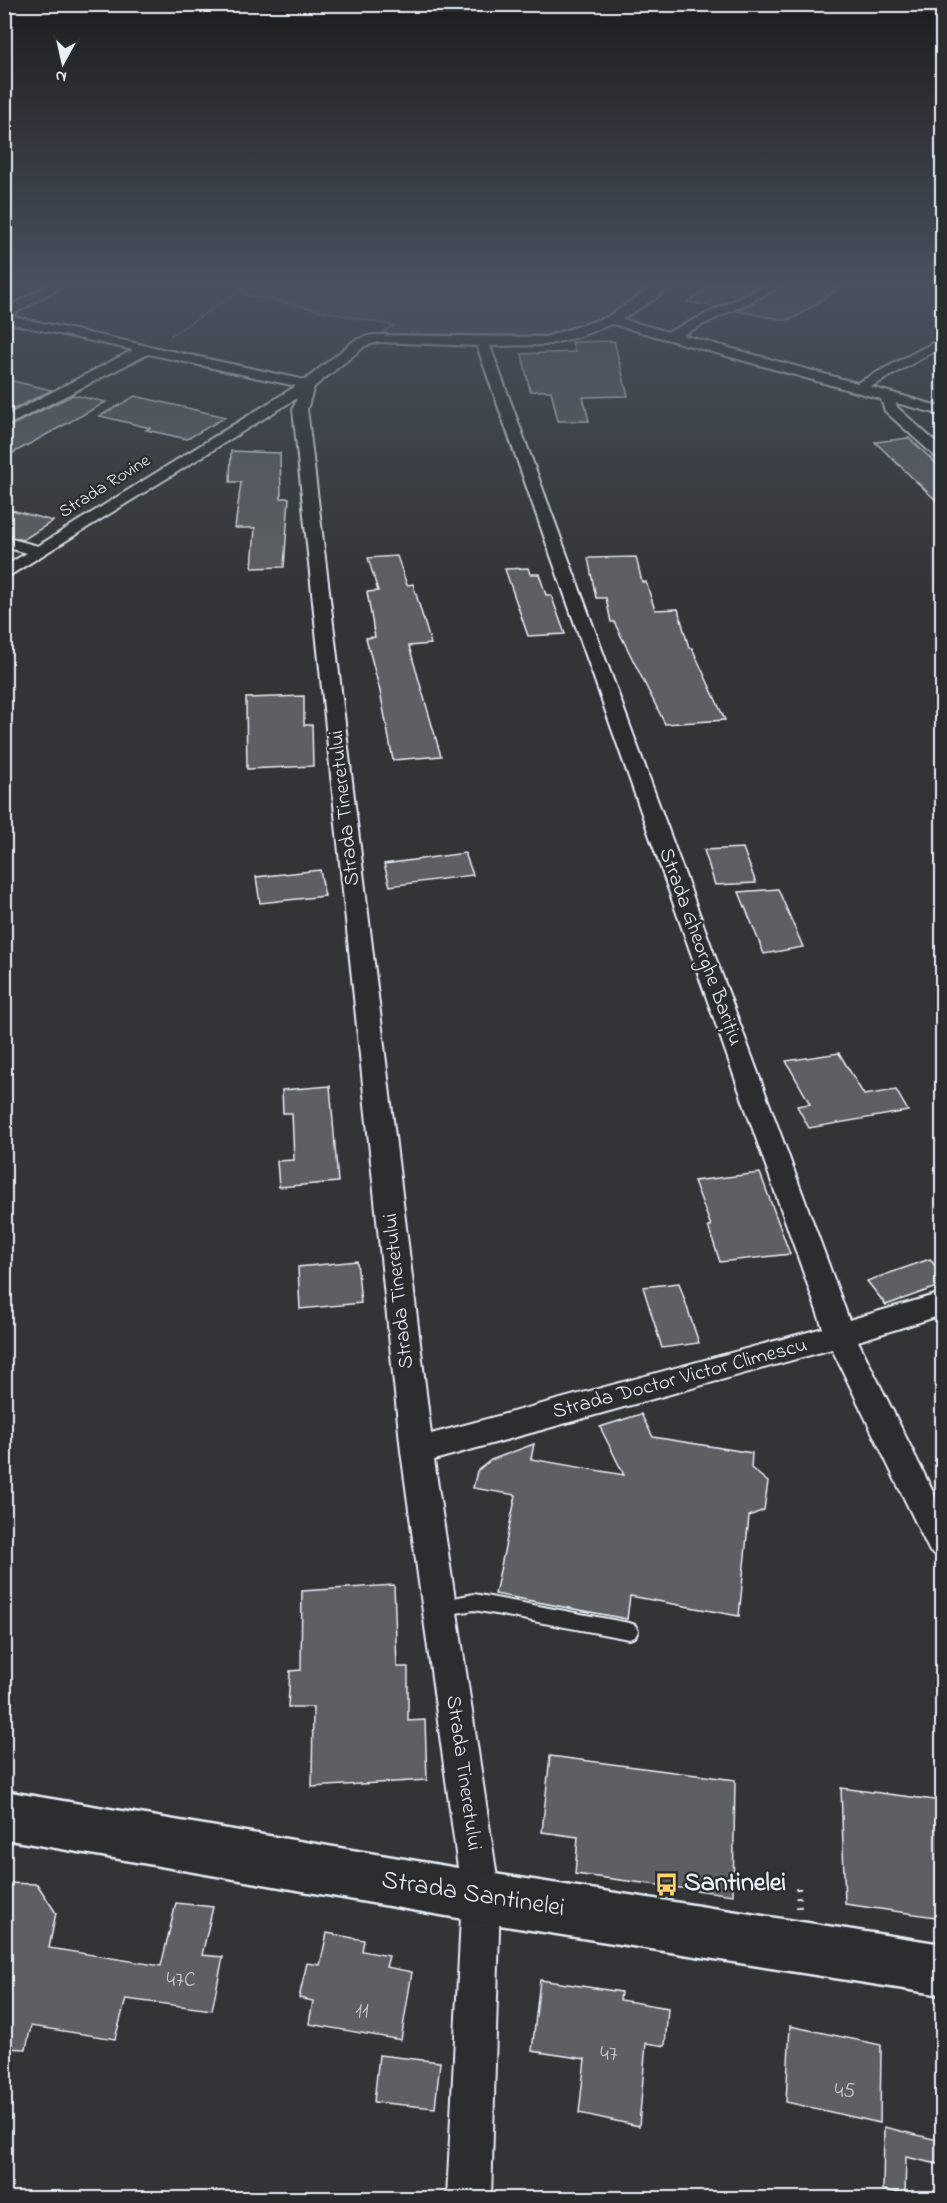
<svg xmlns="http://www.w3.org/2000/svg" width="947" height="2203" font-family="'Indie Flower',sans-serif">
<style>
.green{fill:#494d4f;stroke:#989fa4;stroke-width:1.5}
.building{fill:#5c6063;stroke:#e8f1f8;stroke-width:1.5}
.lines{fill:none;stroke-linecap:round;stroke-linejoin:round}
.lane-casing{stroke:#e8f1f8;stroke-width:4}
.street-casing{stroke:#e8f1f8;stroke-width:4}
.secondary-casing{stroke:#e8f1f8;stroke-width:5}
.path-far1{stroke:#e8f1f8;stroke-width:2;stroke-dasharray:1 2;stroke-linecap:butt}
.path{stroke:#e8f1f8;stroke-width:6;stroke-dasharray:2 7;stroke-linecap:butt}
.lane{fill:#2a2d2e;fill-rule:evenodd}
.street{fill:#2a2d2e;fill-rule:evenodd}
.secondary{fill:#2a2d2e;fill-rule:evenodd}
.labels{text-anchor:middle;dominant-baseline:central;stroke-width:4.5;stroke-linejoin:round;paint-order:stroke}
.far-street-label{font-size:18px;fill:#e8f1f8;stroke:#2a2d2e}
.street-label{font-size:21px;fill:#e8f1f8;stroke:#2a2d2e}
.near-number-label{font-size:21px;fill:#c5cdd3}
.near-poi-label{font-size:26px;font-weight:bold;fill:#e8f1f8;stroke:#2a2d2e;text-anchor:start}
.near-street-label{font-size:26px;fill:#e8f1f8;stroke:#2a2d2e}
</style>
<rect width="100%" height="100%" fill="#323536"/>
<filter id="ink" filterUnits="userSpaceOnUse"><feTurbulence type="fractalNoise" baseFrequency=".0167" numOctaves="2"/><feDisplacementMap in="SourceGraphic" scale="12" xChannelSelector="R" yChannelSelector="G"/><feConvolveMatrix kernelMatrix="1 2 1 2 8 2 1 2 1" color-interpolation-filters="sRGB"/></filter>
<g filter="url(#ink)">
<!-- green -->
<path class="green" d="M259 284H662L619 312 548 340 380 334 393 326 243 294Z"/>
<!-- building -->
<g class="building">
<path d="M714 284H764L716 307 688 302Z"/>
<path d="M788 284H846L794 318 785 320 737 311Z"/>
<path d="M614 341 628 396 583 397 589 421H558L551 391H530L522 354 575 352 572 342Z"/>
<path d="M4 379 52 390 4 414Z"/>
<path d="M73 395 106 402 4 458V429Z"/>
<path d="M135 396 226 417 187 439 146 430 150 428 100 416Z"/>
<path d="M909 438 942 469V506L875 442Z"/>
<path d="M231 451 280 453 281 498H289L284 567 252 568 255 528H235L241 482H230Z"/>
<path d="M4 508 53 521 23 540 4 535Z"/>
<path d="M397 556 407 585 413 584 431 644 409 646 441 756 393 760 380 691 366 638 375 637 367 592 378 591 368 558Z"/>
<path d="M636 557 642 582H646L655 610 678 609 689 648H692L725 720 665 724 614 622H611L606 598H596L588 558Z"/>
<path d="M528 568 530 574H539L546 595H551L565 634 528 636 505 569Z"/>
<path d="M304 696V725H312L313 766 247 769 246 698Z"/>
<path d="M743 848 756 883 715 885 704 850Z"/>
<path d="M465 853 473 875 390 886 384 864Z"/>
<path d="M320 870 325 896 260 903 256 877Z"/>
<path d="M778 889 803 947 764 954 739 892Z"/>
<path d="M839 1053 864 1095 896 1090 908 1111 809 1128 797 1106 810 1104 786 1061Z"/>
<path d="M330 1086 338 1182 279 1187 277 1161 294 1160 292 1113H283L282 1090Z"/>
<path d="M760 1173 790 1254 720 1262 708 1226H711L694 1181Z"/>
<path d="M930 1259 942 1275V1285L886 1305 867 1281Z"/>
<path d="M357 1261 361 1303 300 1309 298 1267Z"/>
<path d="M679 1283 699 1343 662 1348 643 1287Z"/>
<path d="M641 1414 653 1437 752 1453 751 1468 768 1482 764 1510 749 1516 739 1616 630 1596 627 1619 495 1594 516 1495 473 1488 477 1471 491 1460 534 1444 531 1459 624 1475 600 1427Z"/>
<path d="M394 1585 397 1667H408V1721L425 1720 427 1780 312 1787 313 1707H288L290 1671 301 1670 302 1591Z"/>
<path d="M550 1756 735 1780 733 1895 575 1874 578 1837 542 1832Z"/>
<path d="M841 1788 942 1801V1918L845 1904Z"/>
<path d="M4 1883 37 1884 56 1913 49 1948 161 1966 176 1903 213 1907 202 1955 223 1957 212 2010 126 1999 115 2039 31 2026 26 2049 4 2048Z"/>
<path d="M327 1933 364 1940 362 1951 389 1956 386 1967 412 1972 401 2040 309 2024 313 2001 299 1998 307 1963 320 1965Z"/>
<path d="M540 1980 621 1992 620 2000 668 2008 665 2046 646 2043 639 2126 579 2113 585 2059 532 2051Z"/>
<path d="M790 2026 881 2045 880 2123 786 2102Z"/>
<path d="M379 2055 440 2062 435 2108 374 2102Z"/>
<path d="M884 2127 942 2141V2165L906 2157 905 2194 883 2190Z"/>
</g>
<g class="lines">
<defs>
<path id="lane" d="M474 1594 629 1623 635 1625 638 1631 635 1637 629 1639 474 1610 439 1616 433 1614 430 1608 433 1602Z"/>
<path id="street" d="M51 284H66L10 316 305 380 355 340 372 335 545 337 607 317 657 284H671L656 298 622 319 668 332 770 284H786L682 335 857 383 942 338V347L871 387 942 407V415L896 403 897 407 942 448V459L937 458 885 411 881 399 612 324 578 337 545 345 490 346 849 1320 942 1293V1315L858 1341 942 1510V1557L930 1552 832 1349 434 1460 500 1897 491 2198H447L462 1897 401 1451 293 409 297 398 4 579V566L27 553 4 547V537L38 546 296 386 148 354 4 427V417L133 350 4 322V309ZM378 342 477 346 823 1328 431 1434 307 409 314 387 365 346Z"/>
<path id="secondary" d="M4 1791 481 1872 942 1944V1995L481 1922 4 1839Z"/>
</defs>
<!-- lane casing -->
<use href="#lane" class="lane-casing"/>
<!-- street casing -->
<use href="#street" class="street-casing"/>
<!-- secondary casing -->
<use href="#secondary" class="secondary-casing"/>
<!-- path-far1 -->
<g class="path-far1">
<path d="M222 284 244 288"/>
<path d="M171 335 251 284"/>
</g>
<!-- path -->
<path class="path" d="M798 1888 799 1908"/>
<!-- lane -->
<use href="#lane" class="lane"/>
<!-- street -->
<use href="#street" class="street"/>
<!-- secondary -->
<use href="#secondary" class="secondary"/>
</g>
</g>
<!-- sky -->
<linearGradient id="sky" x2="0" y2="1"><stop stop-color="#1c1d1e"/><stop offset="0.48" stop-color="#49515d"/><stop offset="1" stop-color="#49515d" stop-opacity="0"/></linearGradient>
<rect width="947" height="593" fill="url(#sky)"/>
<!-- icons -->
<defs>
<symbol id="bus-bare" viewBox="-9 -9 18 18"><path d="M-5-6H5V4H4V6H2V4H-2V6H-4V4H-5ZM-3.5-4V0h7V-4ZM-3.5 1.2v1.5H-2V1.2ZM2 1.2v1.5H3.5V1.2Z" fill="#ffd166" stroke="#2a2d2e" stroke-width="2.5" paint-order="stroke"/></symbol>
</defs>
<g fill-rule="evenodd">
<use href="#bus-bare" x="650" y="1868" width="33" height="33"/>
</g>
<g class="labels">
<!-- far-street labels -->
<g class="far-street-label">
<text transform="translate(105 487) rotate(-32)">Strada Rovine</text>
</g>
<!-- street labels -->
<g class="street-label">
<text transform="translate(345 808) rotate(-96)">Strada Tineretului</text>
<text transform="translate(700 947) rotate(70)">Strada Gheorghe Barițiu</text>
<text transform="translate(399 1291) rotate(-96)">Strada Tineretului</text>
<text transform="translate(680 1379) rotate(-15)">Strada Doctor Victor Climescu</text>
<text transform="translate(463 1773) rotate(82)">Strada Tineretului</text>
</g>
<!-- near-number labels -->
<g class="near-number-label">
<text x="181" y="1981">47C</text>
<text x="362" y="2012">11</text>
<text x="609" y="2055">47</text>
<text x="845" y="2092">45</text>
</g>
<!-- near-poi labels -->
<g class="near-poi-label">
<text x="684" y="1884">Santinelei</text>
</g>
<!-- near-street labels -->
<g class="near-street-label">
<text transform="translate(473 1895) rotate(9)">Strada Santinelei</text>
</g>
</g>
<!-- margin -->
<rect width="947" height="2203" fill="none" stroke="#2a2d2e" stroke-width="24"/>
<rect x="12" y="12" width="923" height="2179" fill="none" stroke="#e8f1f8" stroke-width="2" filter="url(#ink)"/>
<!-- north arrow -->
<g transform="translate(63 63) rotate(188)" stroke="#2a2d2e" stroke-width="4.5" paint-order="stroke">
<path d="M0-4.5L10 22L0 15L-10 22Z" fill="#e8f1f8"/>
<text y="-9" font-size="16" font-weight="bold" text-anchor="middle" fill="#e8f1f8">N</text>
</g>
</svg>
